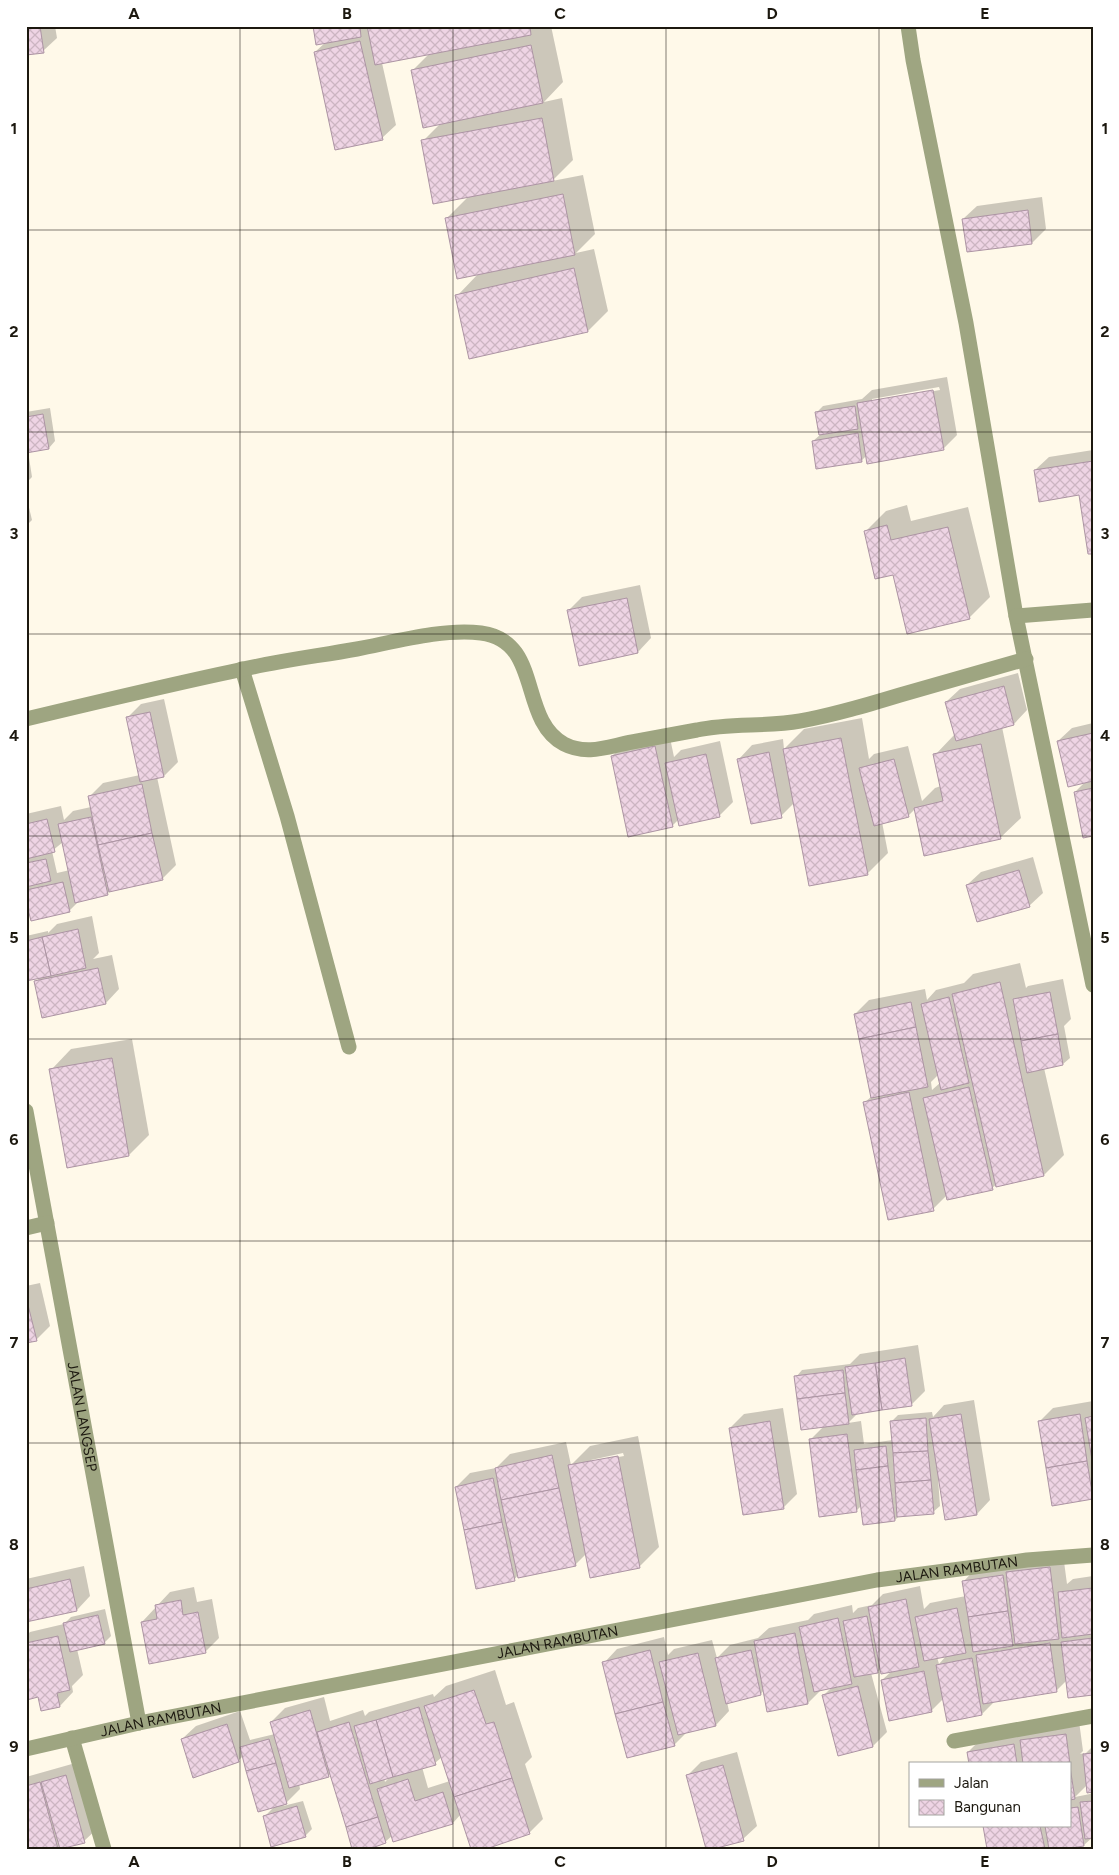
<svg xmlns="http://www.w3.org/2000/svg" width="1119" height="1875" font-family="Figtree,sans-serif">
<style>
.shadow{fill:#0003;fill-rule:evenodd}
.building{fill:url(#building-cross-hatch);stroke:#ac94a3}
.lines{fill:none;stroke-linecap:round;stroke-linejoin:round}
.minor{stroke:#9ea581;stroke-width:15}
.grid{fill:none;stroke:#1c180f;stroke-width:1;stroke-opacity:0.55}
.labels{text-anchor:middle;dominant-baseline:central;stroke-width:4.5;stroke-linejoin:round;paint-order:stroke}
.street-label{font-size:14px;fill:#1c180f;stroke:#fff}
.neatline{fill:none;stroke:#1c180f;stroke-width:2}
.grid-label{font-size:16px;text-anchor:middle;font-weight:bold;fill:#1c180f}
</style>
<defs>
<pattern id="building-cross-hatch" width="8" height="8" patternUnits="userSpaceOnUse" patternTransform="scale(1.25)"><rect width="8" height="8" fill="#eed4e4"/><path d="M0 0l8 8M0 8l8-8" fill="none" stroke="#ccb5c2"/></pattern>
</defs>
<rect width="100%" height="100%" fill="#fff9e9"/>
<!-- shadow -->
<g class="shadow">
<path d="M26 26H55L57 38 43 51Z"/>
<path d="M314 26H538L536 28 551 26 563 82 544 102 562 98 573 160 552 181 583 175 595 234 576 253 594 249 608 311 588 331 457 296 479 273 447 218 469 196 423 141 440 124 413 70 429 54 382 63 396 125 382 138 315 52 326 42Z"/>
<path d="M1042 197 1046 229 1032 243 968 251 963 219 977 206Z"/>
<path d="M947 377 957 435 943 449 867 455 861 461 813 441 820 435 816 413 823 406 862 399 872 390ZM939 387 940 390 872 402V399Z"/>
<path d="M50 408 55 441 49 448 28 451 32 477 26 483V412Z"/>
<path d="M1093 450V552L1080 494 1035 470 1049 457Z"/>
<path d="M26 495 32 520 26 526Z"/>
<path d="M907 505 911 521 968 507 990 597 970 617 894 573 866 531 886 511Z"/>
<path d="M640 585 651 638 638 652 568 611 582 597Z"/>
<path d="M1018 673 1027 710 1014 724 1002 727 1021 818 1000 838 915 809 909 815 882 822 888 853 867 874 794 803 781 816 739 759 752 745 783 739 784 749 804 729 862 718 869 759 874 754 908 746 922 801 935 788 941 786 935 755 955 734 946 702 960 689Z"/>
<path d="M164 699 178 762 164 776 157 777 176 865 162 879 111 890 107 894 80 900 69 911 26 890 32 884 26 881V861L31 856 26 857V814L61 806 64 820 73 811 91 807 89 797 103 783 140 775 127 718 141 704ZM63 842 70 870 57 873 52 851Z"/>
<path d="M1093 723V835L1075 792 1086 781 1058 741 1072 728Z"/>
<path d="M669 733 674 757 681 750 720 741 733 802 719 816 678 820 672 826 612 756 626 742Z"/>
<path d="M1033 857 1043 893 1029 906 967 885 981 872Z"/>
<path d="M92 916 99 953 93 959 112 955 119 989 106 1003 36 982 41 976 26 979V936L48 931V933L57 924Z"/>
<path d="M1020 963 1026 988 1028 986 1063 979 1071 1019 1064 1026 1070 1058 1063 1064 1044 1068 1064 1155 1044 1175 997 1184 992 1188 947 1195 933 1209 864 1103 872 1096 855 1014 869 1000 925 989 927 1000 936 990 964 983 973 974ZM939 1074 941 1082 932 1090 931 1082Z"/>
<path d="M132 1039 149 1135 129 1155 51 1070 71 1049Z"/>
<path d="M26 1128 31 1165 26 1170Z"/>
<path d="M40 1283 50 1326 36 1340 26 1342V1286Z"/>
<path d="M918 1345 925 1391 911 1405 858 1413 848 1423 861 1421 864 1444 893 1440 891 1422 898 1415 932 1412 933 1417 944 1405 974 1400 990 1500 977 1514 940 1478H938L940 1506 933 1512 900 1515 895 1520 862 1505 856 1511 810 1440 824 1426 796 1377 802 1370 850 1364 860 1354Z"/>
<path d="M1093 1401V1498L1039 1422 1053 1408Z"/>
<path d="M783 1408 797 1494 783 1508 730 1428 744 1414Z"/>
<path d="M638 1436 659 1547 639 1567 586 1554 575 1565 518 1575 514 1580 456 1487 470 1473 496 1468 510 1454 566 1442 571 1465 590 1446ZM623 1453 624 1456 591 1462V1460Z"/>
<path d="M1063 1554 1067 1584 1073 1579 1093 1576V1694L1067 1680 1056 1691 996 1700 982 1714 944 1698 931 1711 882 1680 892 1671 881 1668 878 1672 871 1673 887 1732 873 1746 839 1755 824 1695 833 1686 822 1689 808 1703 768 1711 764 1690 761 1694 727 1702 729 1711 716 1725 688 1731 674 1745 604 1663 617 1649 664 1637 668 1655 674 1649 712 1640 717 1658 730 1645 758 1638 769 1628 808 1620 814 1614 852 1605 853 1613 858 1608 872 1605 883 1594 920 1586 924 1609 930 1603 966 1596 964 1581 977 1567ZM947 1655 939 1664 937 1657Z"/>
<path d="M84 1566 90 1596 77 1610 26 1621V1579Z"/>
<path d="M194 1587 197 1602 212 1599 219 1638 205 1652 142 1622 170 1592Z"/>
<path d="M105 1609 111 1636 104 1643 77 1649 83 1675 72 1686 73 1692 60 1706 26 1691V1636L30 1632 64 1624 71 1617Z"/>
<path d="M495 1670 506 1705 514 1702 532 1757 525 1764 543 1819 529 1833 461 1814 453 1823 394 1841 393 1835 385 1842 331 1773 328 1776 299 1784 300 1789 283 1806 303 1801 312 1829 305 1836 264 1817 274 1807 243 1756 238 1761 182 1739 196 1726 240 1711 250 1740 275 1734 271 1722 285 1708 324 1697 330 1721 363 1710 365 1716 369 1712 433 1694 434 1697 446 1686ZM442 1757 450 1781 428 1788 422 1767 435 1763ZM391 1776 385 1782 384 1778Z"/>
<path d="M1079 1721 1083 1751 1080 1754 1084 1753V1755L1093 1746V1791L1088 1784 1075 1797 1090 1794 1093 1791V1837L1084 1845 1060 1849H989L985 1826H1070V1764H970L968 1752 982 1738Z"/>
<path d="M737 1752 757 1826 743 1839 688 1775 701 1762Z"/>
<path d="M79 1762 98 1828 84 1841 71 1845 68 1849H26V1777Z"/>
</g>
<!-- building -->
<g class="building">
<path d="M26 26H40L44 53 26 55Z"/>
<path d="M313 26H360L361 37 316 45Z"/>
<path d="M367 26H530L531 35 375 65Z"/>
<path d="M360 41 383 140 335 150 314 52Z"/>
<path d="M531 45 543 103 423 128 411 70Z"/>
<path d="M542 118 554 181 433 204 421 140Z"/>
<path d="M563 194 575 255 457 279 445 218Z"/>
<path d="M1028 210 1032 244 967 252 962 219Z"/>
<path d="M574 268 588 332 469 359 455 295Z"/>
<path d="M933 390 944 450 867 464 857 403Z"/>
<path d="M855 406 858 429 819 435 815 412Z"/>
<path d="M43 414 49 449 26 453V417Z"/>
<path d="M858 433 862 462 816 469 812 441Z"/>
<path d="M1093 461V554H1088L1079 495 1039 502 1034 470Z"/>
<path d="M887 525 891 540 948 527 970 619 907 634 893 575 875 579 864 531Z"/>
<path d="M627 598 638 653 579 666 567 610Z"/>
<path d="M1004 686 1014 725 956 741 945 702Z"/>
<path d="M150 712 164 777 140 782 126 717Z"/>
<path d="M1093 733V781L1068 787 1057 741Z"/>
<path d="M841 738 868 875 809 886 783 749Z"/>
<path d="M981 744 1001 839 924 856 914 808 943 801 933 754Z"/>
<path d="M655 746 673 827 628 837 611 756Z"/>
<path d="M769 752 782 818 751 824 737 759Z"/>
<path d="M706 754 720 817 679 826 665 763Z"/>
<path d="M894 759 909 817 874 826 859 768Z"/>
<path d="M142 784 152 833 98 845 88 796Z"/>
<path d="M1093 788V836L1083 838 1074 792Z"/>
<path d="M91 817 108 895 75 903 58 824Z"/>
<path d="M47 819 55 852 26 859V824Z"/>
<path d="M152 833 163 880 109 892 98 845Z"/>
<path d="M46 859 51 881 26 887V863Z"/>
<path d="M1019 870 1030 907 977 922 966 885Z"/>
<path d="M63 882 70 912 31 921 26 901V890Z"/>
<path d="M78 929 86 968 51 976 42 937Z"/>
<path d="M42 937 51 976 26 981V941Z"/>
<path d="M98 968 106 1004 42 1018 34 981Z"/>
<path d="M1000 982 1044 1176 996 1187 952 994Z"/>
<path d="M1050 992 1058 1034 1021 1041 1013 999Z"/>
<path d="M949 997 969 1083 941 1090 921 1004Z"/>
<path d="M911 1002 916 1027 859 1039 854 1014Z"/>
<path d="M916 1027 928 1087 871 1098 859 1039Z"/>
<path d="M1058 1034 1063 1065 1027 1073 1021 1041Z"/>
<path d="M112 1058 129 1156 67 1168 49 1069Z"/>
<path d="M969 1087 993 1190 947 1200 923 1098Z"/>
<path d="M909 1092 934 1211 888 1220 863 1102Z"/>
<path d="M26 1297 37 1341 26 1343Z"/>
<path d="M905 1358 912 1406 882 1410 875 1363Z"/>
<path d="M875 1363 882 1410 852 1415 845 1367Z"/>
<path d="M843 1370 845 1393 797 1399 794 1376Z"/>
<path d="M845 1393 849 1424 801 1430 797 1399Z"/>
<path d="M961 1414 977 1515 945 1520 929 1419Z"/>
<path d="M1080 1414 1087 1461 1046 1468 1038 1421Z"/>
<path d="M1093 1416V1466L1085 1418Z"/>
<path d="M926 1418 928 1451 893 1453 890 1421Z"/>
<path d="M770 1421 784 1509 743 1515 729 1428Z"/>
<path d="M847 1434 857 1512 819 1517 809 1439Z"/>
<path d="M886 1446 888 1466 856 1470 854 1450Z"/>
<path d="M928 1451 931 1480 895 1483 893 1453Z"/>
<path d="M552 1455 559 1488 501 1500 495 1468Z"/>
<path d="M618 1456 640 1568 590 1578 568 1465Z"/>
<path d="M1087 1461 1093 1499 1052 1506 1046 1468Z"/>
<path d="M888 1466 895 1521 863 1525 856 1470Z"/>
<path d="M493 1478 502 1522 464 1530 455 1487Z"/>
<path d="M931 1480 934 1514 897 1517 895 1483Z"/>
<path d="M559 1488 576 1566 518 1578 501 1500Z"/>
<path d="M502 1522 515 1581 476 1589 464 1530Z"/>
<path d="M1050 1567 1059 1639 1015 1644 1006 1572Z"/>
<path d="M1003 1575 1008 1611 968 1617 962 1581Z"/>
<path d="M70 1579 77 1611 26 1622V1589Z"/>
<path d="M1093 1588V1634L1062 1638 1058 1592Z"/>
<path d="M906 1599 919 1667 881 1674 868 1607Z"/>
<path d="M181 1600 183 1615 198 1612 206 1653 149 1664 141 1622 157 1619 155 1605Z"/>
<path d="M957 1608 966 1653 924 1661 915 1617Z"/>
<path d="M1008 1611 1013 1646 973 1652 968 1617Z"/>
<path d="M98 1615 105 1644 70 1652 63 1623Z"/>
<path d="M867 1616 878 1673 854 1677 843 1621Z"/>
<path d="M838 1618 852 1684 814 1692 799 1627Z"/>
<path d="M795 1633 808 1704 767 1712 754 1641Z"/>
<path d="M58 1636 70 1690 57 1693 60 1707 41 1711 38 1697 27 1700 26 1697V1643Z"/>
<path d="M1093 1638V1695L1068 1698 1061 1642Z"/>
<path d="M1050 1643 1057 1692 983 1704 976 1655Z"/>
<path d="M650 1650 663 1702 615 1714 602 1662Z"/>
<path d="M751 1650 761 1695 726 1704 715 1658Z"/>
<path d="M698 1653 716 1726 678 1735 659 1662Z"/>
<path d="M972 1658 982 1715 947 1722 936 1665Z"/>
<path d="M924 1671 932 1712 889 1721 881 1680Z"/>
<path d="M858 1686 873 1747 838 1756 822 1695Z"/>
<path d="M474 1690 486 1724 494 1722 512 1778 454 1797 424 1706Z"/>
<path d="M663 1702 675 1746 627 1758 615 1714Z"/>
<path d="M419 1707 436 1765 393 1777 376 1720Z"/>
<path d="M310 1710 329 1777 289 1788 270 1722Z"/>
<path d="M376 1720 393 1777 370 1784 354 1726Z"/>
<path d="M349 1722 378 1817 346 1827 317 1732Z"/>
<path d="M227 1724 239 1762 193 1778 181 1739Z"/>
<path d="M1066 1734 1070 1764H1023L1020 1740Z"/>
<path d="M269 1739 276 1763 246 1771 240 1747Z"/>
<path d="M1014 1744 1017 1764H969L967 1752Z"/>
<path d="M1093 1753V1792L1087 1793 1083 1754Z"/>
<path d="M276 1763 287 1804 258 1812 246 1771Z"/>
<path d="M723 1765 744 1841 713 1849H706L686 1775Z"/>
<path d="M1070 1767 1075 1799 1070 1800Z"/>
<path d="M66 1775 85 1843 60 1849 41 1782Z"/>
<path d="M512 1778 530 1834 486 1849H471L454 1797Z"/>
<path d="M408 1779 415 1801 443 1792 453 1824 393 1842 377 1789Z"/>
<path d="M40 1782 58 1849H26V1786Z"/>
<path d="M1093 1801V1838L1085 1839 1080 1802Z"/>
<path d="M297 1806 306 1837 271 1847 263 1816Z"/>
<path d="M1078 1807 1084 1846 1065 1849H1049L1045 1826H1070V1808Z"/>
<path d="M378 1817 386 1843 369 1849H352L346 1827Z"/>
<path d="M983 1826H1040L1045 1849H987Z"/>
</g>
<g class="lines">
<!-- minor -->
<g class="minor">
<path d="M908 26 913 60 966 323 1016 616 1093 985"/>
<path d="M1016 616 1093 610"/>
<path d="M242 669 287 816 349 1047"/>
<path d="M26 719C97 702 168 685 239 670 278 661 318 656 357 649 394 642 444 628 481 633 543 641 518 719 564 744 587 756 609 746 632 742 654 738 675 734 697 730 730 723 766 727 800 721 834 715 867 705 900 695 942 683 984 671 1026 659"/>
<path id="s1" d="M26 1111 139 1723"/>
<path d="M26 1228 47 1223"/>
<path d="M72 1738 104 1849"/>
<path d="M954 1741 1093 1716"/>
<path id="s2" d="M26 1749 139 1723 877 1580 1027 1560 1093 1555"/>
</g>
</g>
<!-- grid -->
<path class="grid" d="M240 26V1849M453 26V1849M666 26V1849M879 26V1849M26 230H1093M26 432H1093M26 634H1093M26 836H1093M26 1039H1093M26 1241H1093M26 1443H1093M26 1645H1093"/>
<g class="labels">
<!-- street labels -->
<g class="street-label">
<text stroke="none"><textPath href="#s1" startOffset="311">JALAN LANGSEP</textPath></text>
<text stroke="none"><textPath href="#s2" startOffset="948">JALAN RAMBUTAN</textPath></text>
<text stroke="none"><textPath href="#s2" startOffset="542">JALAN RAMBUTAN</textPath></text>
<text stroke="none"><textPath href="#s2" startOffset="138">JALAN RAMBUTAN</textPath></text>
</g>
</g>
<!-- border -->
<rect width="1119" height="1875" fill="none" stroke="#ffffff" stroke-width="55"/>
<!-- legend -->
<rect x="909" y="1762" width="162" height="65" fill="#ffffff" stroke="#a4a39f"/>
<rect x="919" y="1779" width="25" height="8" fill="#9ea581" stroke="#a4a39f"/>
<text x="954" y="1788" font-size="15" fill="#1c180f">Jalan</text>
<rect x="919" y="1800" width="25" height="15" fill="url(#building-cross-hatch)" stroke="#a4a39f"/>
<text x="954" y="1812" font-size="15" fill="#1c180f">Bangunan</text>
<rect x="28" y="28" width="1064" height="1820" class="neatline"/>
<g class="grid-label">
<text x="134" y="19">A</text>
<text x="347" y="19">B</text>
<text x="560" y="19">C</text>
<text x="772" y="19">D</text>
<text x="985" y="19">E</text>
<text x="14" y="134">1</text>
<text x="1105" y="134">1</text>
<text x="14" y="337">2</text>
<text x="1105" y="337">2</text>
<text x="14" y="539">3</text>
<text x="1105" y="539">3</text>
<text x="14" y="741">4</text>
<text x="1105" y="741">4</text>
<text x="14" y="943">5</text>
<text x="1105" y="943">5</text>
<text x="14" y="1145">6</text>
<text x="1105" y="1145">6</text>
<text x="14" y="1348">7</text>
<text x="1105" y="1348">7</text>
<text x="14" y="1550">8</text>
<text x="1105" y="1550">8</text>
<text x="14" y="1752">9</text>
<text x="1105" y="1752">9</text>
<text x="134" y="1867">A</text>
<text x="347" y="1867">B</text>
<text x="560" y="1867">C</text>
<text x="772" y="1867">D</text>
<text x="985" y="1867">E</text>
</g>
</svg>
